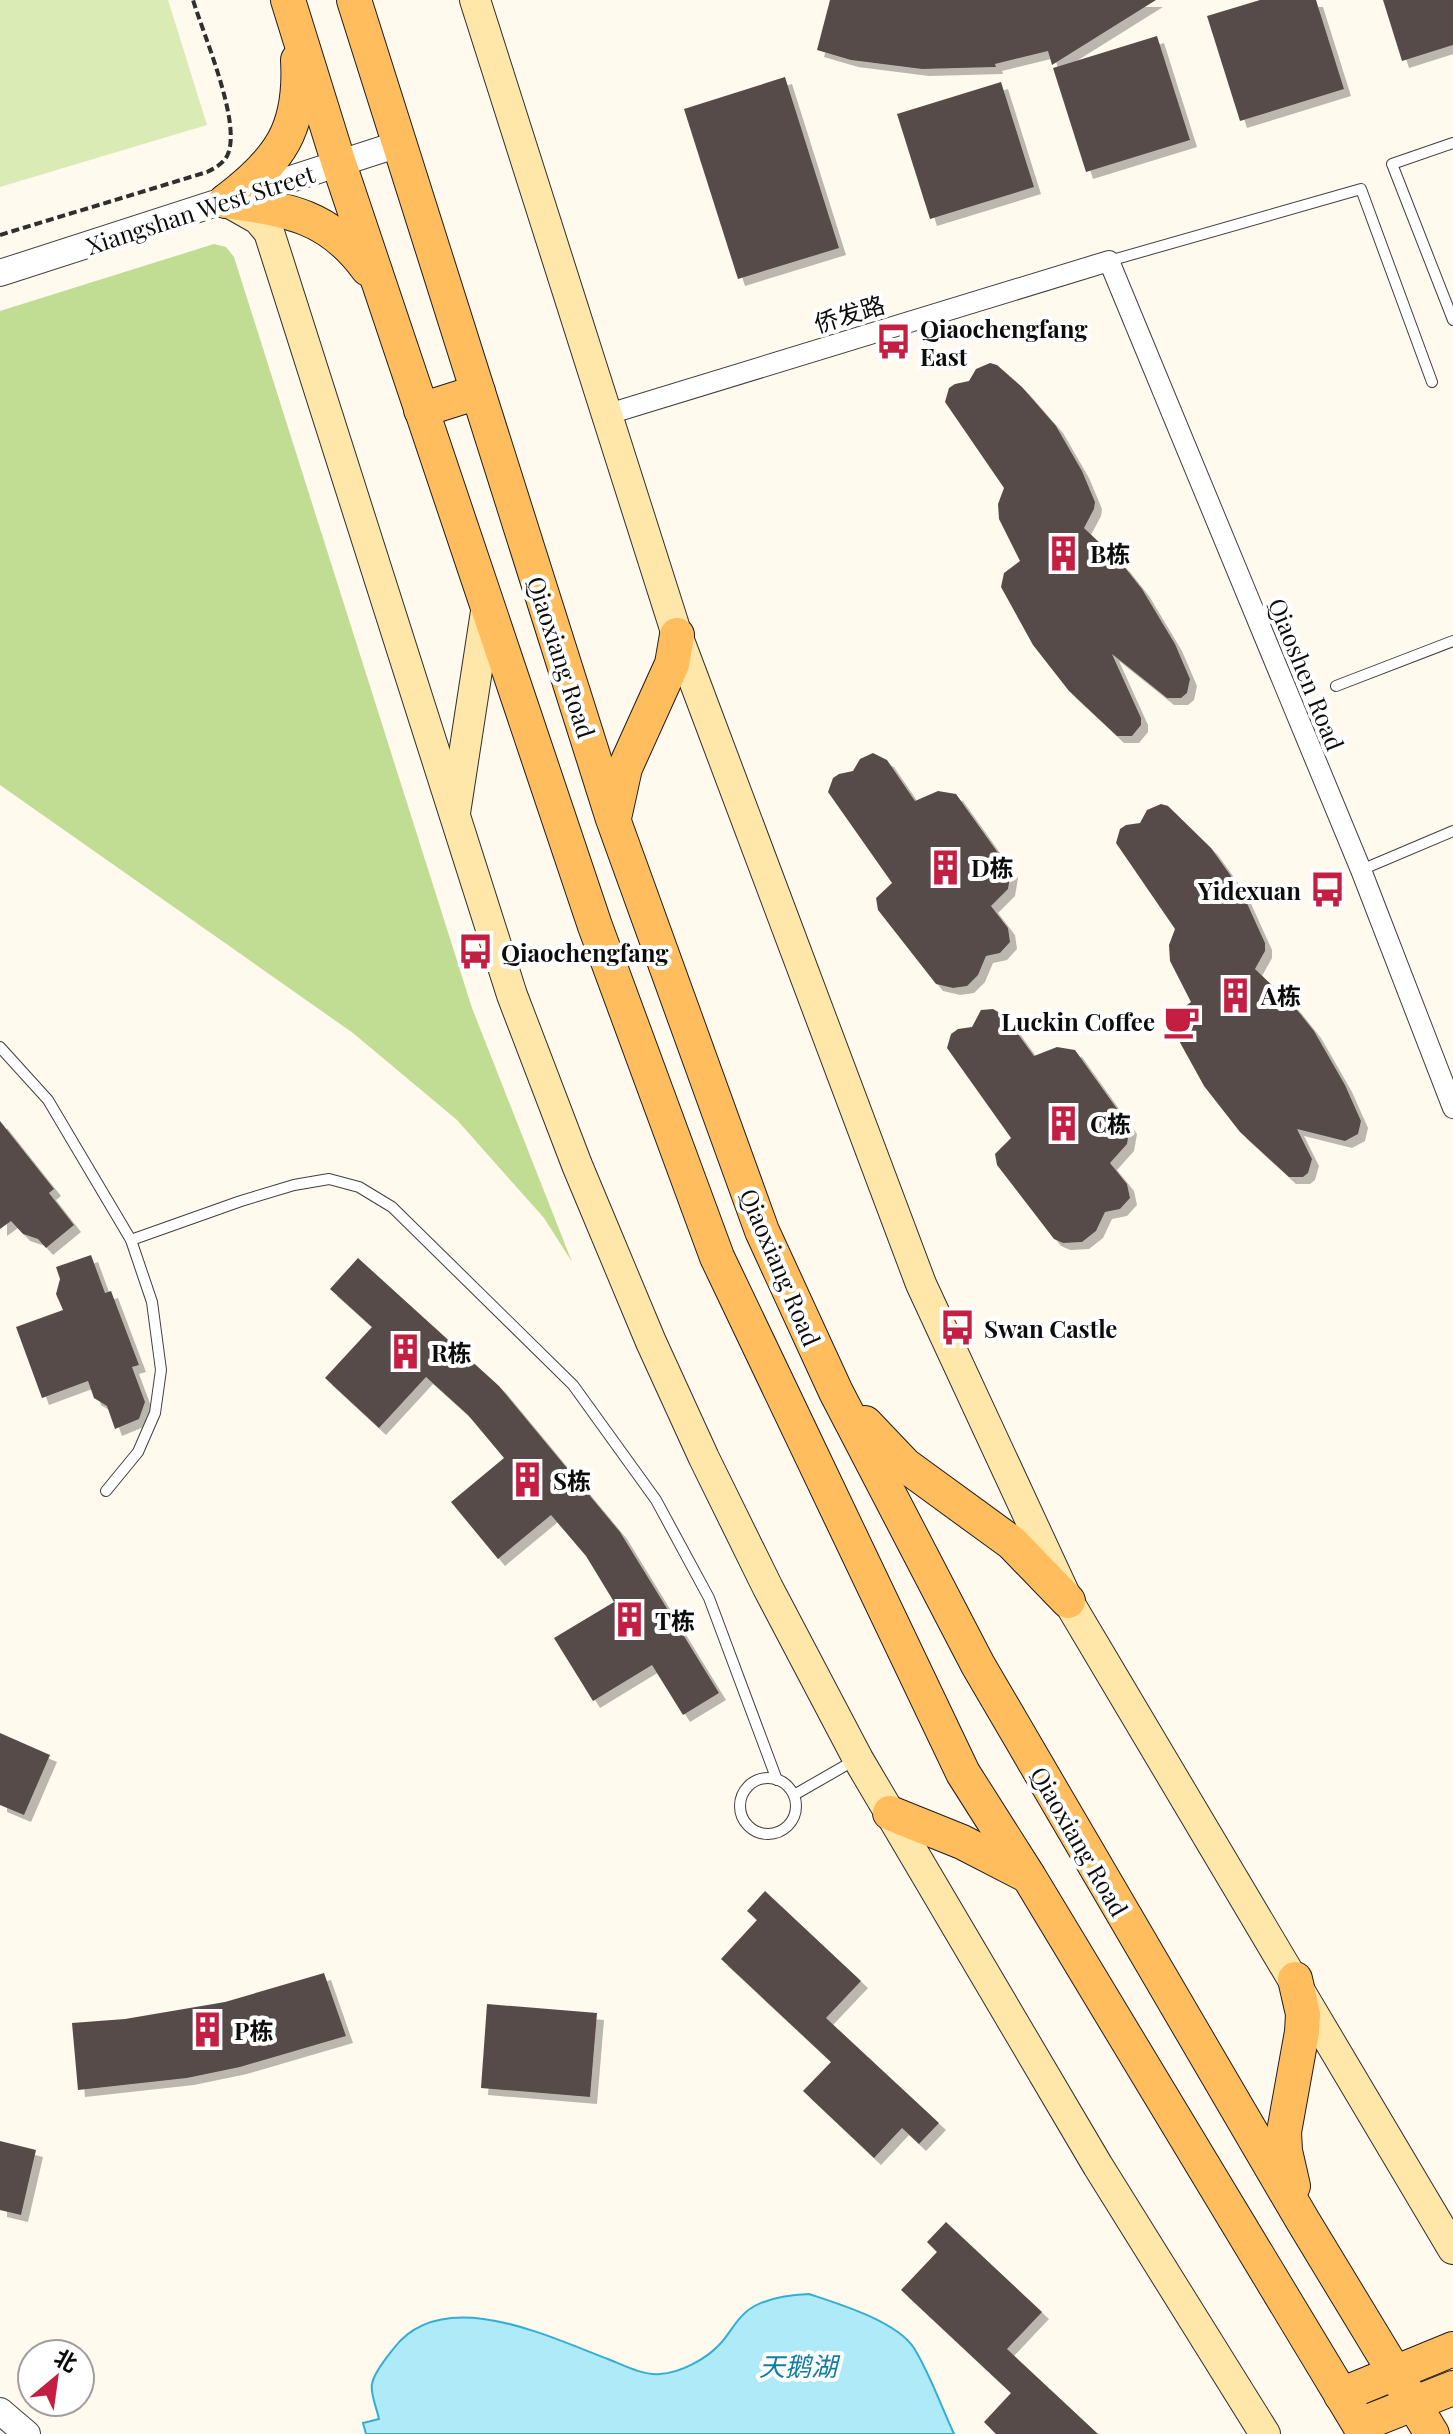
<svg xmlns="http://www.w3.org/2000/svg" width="1453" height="2434" font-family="'Playfair Display','Noto Sans SC',serif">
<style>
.green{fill:#daebb5}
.forest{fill:#c1dd94}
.water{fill:#afeaf9;stroke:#33aed4;stroke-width:2}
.building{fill:#574c49;filter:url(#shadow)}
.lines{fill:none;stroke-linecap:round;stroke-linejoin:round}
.service-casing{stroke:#404040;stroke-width:12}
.minor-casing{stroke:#404040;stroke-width:22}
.tertiary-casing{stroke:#404040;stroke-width:28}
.secondary-casing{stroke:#2f2f2f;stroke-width:32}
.primary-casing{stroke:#1e1e1e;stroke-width:36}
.path{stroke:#2f2f2f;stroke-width:4;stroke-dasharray:8 4;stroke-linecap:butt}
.service{stroke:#fff;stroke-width:10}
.minor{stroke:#fff;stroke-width:20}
.tertiary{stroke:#fff;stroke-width:26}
.secondary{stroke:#ffe7a9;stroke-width:30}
.primary{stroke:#ffbd5e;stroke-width:34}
.labels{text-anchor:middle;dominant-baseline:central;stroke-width:8;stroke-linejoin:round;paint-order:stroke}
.street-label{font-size:24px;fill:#0d0d0d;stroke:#fff}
.poi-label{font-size:24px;font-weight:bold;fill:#0d0d0d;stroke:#fff;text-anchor:start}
.water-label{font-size:26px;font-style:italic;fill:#107da5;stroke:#fff}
</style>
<defs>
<filter id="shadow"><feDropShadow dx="7" dy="7" stdDeviation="0" flood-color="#0004"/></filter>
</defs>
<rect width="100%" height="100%" fill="#fff9ee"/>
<!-- green -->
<path class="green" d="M0 0H168L207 125 0 187Z"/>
<!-- forest -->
<path class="forest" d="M214 244 226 247 234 257 472 1008 572 1262 544 1218 457 1120 353 1033 0 785V311Z"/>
<!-- water -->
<path class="water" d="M809 2294C839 2304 896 2321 914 2348 930 2374 941 2406 954 2434H366L363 2423 379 2419C377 2409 370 2393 372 2384 374 2372 387 2357 394 2348 443 2284 549 2337 608 2359 623 2365 644 2376 660 2374 680 2373 706 2359 719 2345 729 2335 735 2321 746 2312 762 2298 788 2295 809 2294Z"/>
<!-- building -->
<g class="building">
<path d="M830 0H1156L1052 65 1048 51 995 64 996 67 922 69 851 60 817 50Z"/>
<path d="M1260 0H1316L1344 89 1240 121 1207 16Z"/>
<path d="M1383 0H1453V45L1402 61Z"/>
<path d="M1157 36 1190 140 1086 172 1053 68Z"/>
<path d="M785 77 839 248 738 279 684 109Z"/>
<path d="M1001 82 1034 187 930 219 897 114Z"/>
<path d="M990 363 997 365 1022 387 1056 426 1082 471 1095 502 1094 509 1084 528 1123 565 1142 589 1175 644 1190 679 1187 693 1181 698H1167L1112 654 1141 718V725L1132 736H1117L1069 691 1033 645 1001 587 1004 573 1020 561 999 519 998 504 1004 488 945 402 949 388 955 384 969 381 976 369Z"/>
<path d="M873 753 887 760 915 801 938 791 956 794 1011 871 1008 889 991 906 1008 928 1010 942 1000 953 986 956 978 975 967 986 953 988 936 984 878 910 876 898 892 883 828 792 833 778 839 774 853 771 860 759Z"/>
<path d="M1161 804 1168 806 1211 848 1241 890 1265 943V951L1255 969 1294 1006 1314 1031 1345 1085 1361 1121 1358 1134 1345 1141 1297 1129 1312 1159 1308 1173 1303 1177H1289L1240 1132 1204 1086 1172 1028 1175 1014 1191 1002 1170 961 1169 945 1175 929 1116 843 1120 829 1126 825 1140 823 1147 810Z"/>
<path d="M993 1009 1005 1016 1034 1056 1057 1047 1075 1050 1130 1127 1127 1144 1110 1163 1127 1184 1130 1198 1120 1209 1105 1212 1096 1231 1082 1242 1063 1243 1054 1239 997 1165 995 1154 1011 1138 947 1048 951 1034 958 1029 972 1027 981 1010Z"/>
<path d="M0 1121 54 1189 49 1193 74 1225 46 1248 38 1239 23 1234 11 1221 0 1229Z"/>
<path d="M91 1255 105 1293 111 1291 139 1365 132 1367 145 1402 139 1419 115 1429 107 1406 94 1398 88 1381 42 1398 16 1327 63 1310 56 1294 60 1279 56 1267Z"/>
<path d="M358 1258 499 1386 620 1532 719 1693 683 1715 652 1665 593 1701 554 1638 614 1602 586 1556 551 1515 498 1559 451 1502 504 1458 468 1415 426 1377 379 1428 325 1378 372 1327 330 1289Z"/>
<path d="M0 1733 50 1755 24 1815 0 1805Z"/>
<path d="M765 1891 861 1981 826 2018 939 2123 919 2144 902 2128 874 2158 803 2091 831 2062 721 1959 757 1920 747 1911Z"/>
<path d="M324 1973 346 2036 240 2067 187 2078 78 2090 72 2023 125 2019 225 2002Z"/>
<path d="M487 2004 597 2013 590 2097 481 2088Z"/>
<path d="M0 2141 36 2150 21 2215 0 2210Z"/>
<path d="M946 2222 1042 2312 1007 2349 1098 2434H996L984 2422 1011 2393 901 2290 937 2252 927 2242Z"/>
</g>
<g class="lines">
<defs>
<g id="service">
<path d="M1453 143 1392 164 1453 320"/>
<path d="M1109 261 1361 189 1432 382"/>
<path d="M1336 686 1453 641"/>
<path d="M1361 870 1453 831"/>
<path d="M0 1047 48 1100 131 1240 152 1302 161 1370 155 1413 138 1452 106 1491"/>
<path d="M131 1240 241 1201 294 1185 329 1179 359 1187 392 1207 573 1385 656 1500 709 1598 777 1780"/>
<circle cx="768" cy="1806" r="28"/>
<path d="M794 1795 855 1760"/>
</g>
<path id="minor" d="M605 415 1109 261 1361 870 1453 1108"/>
<g id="tertiary">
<path d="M0 273 399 144"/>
<path d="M0 2411 27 2434"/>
</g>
<g id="secondary">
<path d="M475 0 677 635 921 1284 1068 1601 1453 2249"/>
<path d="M228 202 258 219 269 232 512 995 577 1165 651 1342 704 1458 768 1588 858 1759 1098 2166 1265 2434"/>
<path d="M455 813 487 605"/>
</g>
<g id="primary">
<path d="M288 0 339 164 595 926 717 1257 963 1773 1029 1877 1365 2434"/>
<path d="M354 0 613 819 762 1231 836 1392 978 1665 1303 2221 1432 2434"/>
<path d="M226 201C280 160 302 129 298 60"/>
<path d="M226 201C288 210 329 215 368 269"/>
<path d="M421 410 478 392"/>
<path d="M614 818 625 768 672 664 677 635"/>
<path d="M865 1423 905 1465 1012 1543 1068 1601"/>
<path d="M890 1813 962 1842 1028 1876"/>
<path d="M1293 2186 1285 2151 1284 2132 1302 2032 1303 2014 1295 1979"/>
<path d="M1341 2395 1453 2349"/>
<path d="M1360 2425 1453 2388"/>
</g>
</defs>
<!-- service casing -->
<use href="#service" class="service-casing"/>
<!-- minor casing -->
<use href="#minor" class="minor-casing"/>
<!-- tertiary casing -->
<use href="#tertiary" class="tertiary-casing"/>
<!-- secondary casing -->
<use href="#secondary" class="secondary-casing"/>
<!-- primary casing -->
<use href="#primary" class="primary-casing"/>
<!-- path -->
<path class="path" d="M0 235 207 172C217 167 226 162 229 151 239 117 204 36 193 0"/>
<!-- service -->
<use href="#service" class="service"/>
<!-- minor -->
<use href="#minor" class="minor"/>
<!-- tertiary -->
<use href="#tertiary" class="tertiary"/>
<!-- secondary -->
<use href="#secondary" class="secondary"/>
<!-- primary -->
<use href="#primary" class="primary"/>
</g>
<!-- icons -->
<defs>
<symbol id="bus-bare" viewBox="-9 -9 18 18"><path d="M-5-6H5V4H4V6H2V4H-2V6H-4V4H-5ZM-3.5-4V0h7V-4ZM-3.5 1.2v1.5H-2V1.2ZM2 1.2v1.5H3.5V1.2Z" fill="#c41e42" stroke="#fff" stroke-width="2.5" paint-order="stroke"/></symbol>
<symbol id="building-bare" viewBox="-9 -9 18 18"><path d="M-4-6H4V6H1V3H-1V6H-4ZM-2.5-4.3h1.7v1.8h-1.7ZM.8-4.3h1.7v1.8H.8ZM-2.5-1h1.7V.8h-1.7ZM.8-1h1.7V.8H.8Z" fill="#c41e42" stroke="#fff" stroke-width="2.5" paint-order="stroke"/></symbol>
<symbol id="cafe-bare" viewBox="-9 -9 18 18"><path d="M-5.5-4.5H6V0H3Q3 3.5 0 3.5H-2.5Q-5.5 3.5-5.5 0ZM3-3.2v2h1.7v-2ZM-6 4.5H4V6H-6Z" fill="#c41e42" stroke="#fff" stroke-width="2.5" paint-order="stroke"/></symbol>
</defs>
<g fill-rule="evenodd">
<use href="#bus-bare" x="868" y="316" width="51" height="51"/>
<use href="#building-bare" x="1038" y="528" width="51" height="51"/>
<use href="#building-bare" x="920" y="842" width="51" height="51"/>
<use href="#bus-bare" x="1302" y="864" width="51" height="51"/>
<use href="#bus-bare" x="450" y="926" width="51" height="51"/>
<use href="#building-bare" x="1210" y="970" width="51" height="51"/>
<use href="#cafe-bare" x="1156" y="996" width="51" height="51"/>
<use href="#building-bare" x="1038" y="1098" width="51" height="51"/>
<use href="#bus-bare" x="932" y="1302" width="51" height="51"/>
<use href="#building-bare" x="380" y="1326" width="51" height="51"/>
<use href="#building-bare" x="502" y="1454" width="51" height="51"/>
<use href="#building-bare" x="604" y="1594" width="51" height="51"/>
<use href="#building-bare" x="182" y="2004" width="51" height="51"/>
</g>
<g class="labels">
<!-- street labels -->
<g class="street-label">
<text transform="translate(200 209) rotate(-18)">Xiangshan West Street</text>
<text transform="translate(849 313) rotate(-17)">侨发路</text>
<text transform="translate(562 657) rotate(72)">Qiaoxiang Road</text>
<text transform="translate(1307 674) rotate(68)">Qiaoshen Road</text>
<text transform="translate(781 1267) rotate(67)">Qiaoxiang Road</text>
<text transform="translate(1080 1841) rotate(60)">Qiaoxiang Road</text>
</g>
<!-- poi labels -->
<g class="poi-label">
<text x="920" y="328">Qiaochengfang<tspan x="920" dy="28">East</tspan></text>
<text x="1090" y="553">B栋</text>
<text x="971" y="867">D栋</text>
<text x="1301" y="890" text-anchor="end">Yidexuan</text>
<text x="501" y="952">Qiaochengfang</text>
<text x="1261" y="995">A栋</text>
<text x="1155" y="1021" text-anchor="end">Luckin Coffee</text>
<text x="1090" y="1123">C栋</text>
<text x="984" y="1328">Swan Castle</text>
<text x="431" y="1352">R栋</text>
<text x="553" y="1480">S栋</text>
<text x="655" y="1620">T栋</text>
<text x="234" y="2030">P栋</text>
</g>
<!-- water labels -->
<g class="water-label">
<text x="798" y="2365">天鹅湖</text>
</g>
</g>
<!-- north arrow -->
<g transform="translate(56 2378) rotate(29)"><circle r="38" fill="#ffffff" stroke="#9e9e9e" stroke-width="2"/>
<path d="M0-6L14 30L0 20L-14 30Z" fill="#c41e42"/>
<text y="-12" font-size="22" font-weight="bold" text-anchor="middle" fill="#0d0d0d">北</text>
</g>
</svg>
